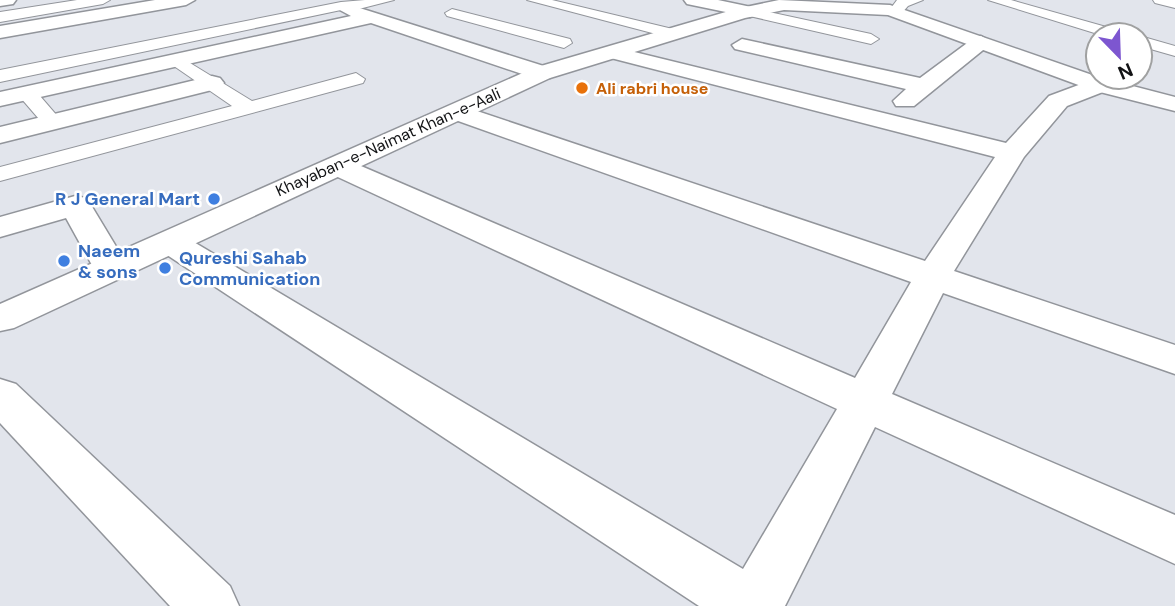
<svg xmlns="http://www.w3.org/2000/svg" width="1175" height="606" font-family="'DM Sans',sans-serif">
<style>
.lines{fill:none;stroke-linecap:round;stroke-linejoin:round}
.service-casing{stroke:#92959b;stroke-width:2}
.minor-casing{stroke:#92959b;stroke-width:3}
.tertiary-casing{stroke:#92959b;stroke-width:3}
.service{fill:#fff;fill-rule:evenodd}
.minor{fill:#fff;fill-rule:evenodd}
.tertiary{fill:#fff;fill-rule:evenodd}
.food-dot{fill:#e8710a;stroke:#fff;stroke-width:2.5}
.shop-dot{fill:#3f7fe0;stroke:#fff;stroke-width:2.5}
.labels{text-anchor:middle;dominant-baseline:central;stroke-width:5;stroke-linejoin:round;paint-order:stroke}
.far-food-label{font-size:16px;font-weight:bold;fill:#c56008;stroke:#fff;text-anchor:start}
.far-street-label{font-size:16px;fill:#121315;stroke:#fff}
.shop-label{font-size:18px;font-weight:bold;fill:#366cbe;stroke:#fff;text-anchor:start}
</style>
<rect width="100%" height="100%" fill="#e2e5ec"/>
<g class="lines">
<defs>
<g id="service">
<path d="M77 0H110L103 4 0 22V12Z"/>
<path d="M365 0H394L347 12 341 10 0 82V70L341 2Z"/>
<path d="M527 0H552L681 31 683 34 675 39Z"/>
<path d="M897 0H923L908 6 900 15H890L888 12Z"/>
<path d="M988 0H1011L1124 32 1126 35H1101Z"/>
<path d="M1153 0H1175V8L1155 3Z"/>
<path d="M750 8 871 34 879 39 871 44 745 15 743 12Z"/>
<path d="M452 9 570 39 572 43 564 48 447 16 445 13Z"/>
<path d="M1140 36 1175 46V56L1140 46Z"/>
<path d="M177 55 252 101 356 73 365 79 363 83 0 181V167L232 106 171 64 168 60 171 56Z"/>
<path d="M27 87 34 89 59 118 63 122 59 126H45L20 97 17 93Z"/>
</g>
<g id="minor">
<path d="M0 0H16L13 4 0 6Z"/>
<path d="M155 0H195L186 5 0 38V26Z"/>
<path d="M684 0H718L756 8 759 12 750 17 687 4Z"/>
<path d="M347 4 550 68 553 73 550 78H534L371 23 0 106V92L351 16 338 9Z"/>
<path d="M981 36 991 42 988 46 914 106H896L893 101 906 89 735 49 732 45 742 39 920 78 974 38Z"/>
<path d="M614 47 1006 143 1049 96 1092 80H1108L1112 85 1108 90 1067 106 1024 157 954 271 1175 345V374L943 293 892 394 1175 515V564L875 427 785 606H699L158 249 153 242 158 235 170 232 182 235 743 569 837 409 327 172 323 166 327 160 337 157 347 160 855 378 911 282 447 117 443 112 447 107H465L925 261 995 157 607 57 604 53 607 49Z"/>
<path d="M212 76 220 78 224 83 220 88 0 143V127Z"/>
<path d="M75 196 86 198 91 205 129 268 124 276 111 279 98 276 66 218 0 237V217Z"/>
<path d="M0 379 16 384 230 586 239 606H170L0 423Z"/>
</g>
<path id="tertiary" d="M779 0 890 5 1098 77 1175 97V111L1092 90 888 15 784 10 745 18 550 78 14 328 0 331V304L534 68 736 9Z"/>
</defs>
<!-- service casing -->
<use href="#service" class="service-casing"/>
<!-- minor casing -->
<use href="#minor" class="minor-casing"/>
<!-- tertiary casing -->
<use href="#tertiary" class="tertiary-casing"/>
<!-- service -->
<use href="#service" class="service"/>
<!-- minor -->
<use href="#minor" class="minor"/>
<!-- tertiary -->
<use href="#tertiary" class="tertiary"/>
</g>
<!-- markers -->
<circle class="food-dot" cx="582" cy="88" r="7"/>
<g class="shop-dot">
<circle cx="214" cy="199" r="7"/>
<circle cx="64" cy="261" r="7"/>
<circle cx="165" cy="268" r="7"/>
</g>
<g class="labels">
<!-- far-food labels -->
<g class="far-food-label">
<text x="596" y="88">Ali rabri house</text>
</g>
<!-- far-street labels -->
<g class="far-street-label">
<text transform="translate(388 142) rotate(-24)">Khayaban-e-Naimat Khan-e-Aali</text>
</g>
<!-- shop labels -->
<g class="shop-label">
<text x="200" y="199" text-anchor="end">R J General Mart</text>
<text x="78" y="251">Naeem<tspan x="78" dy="21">&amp; sons</tspan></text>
<text x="179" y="258">Qureshi Sahab<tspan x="179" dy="21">Communication</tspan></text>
</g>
</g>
<!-- north arrow -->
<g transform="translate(1119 56) rotate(157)"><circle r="33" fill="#ffffff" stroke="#a0a1a1" stroke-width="2"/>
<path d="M0-5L12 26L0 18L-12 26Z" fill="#7d56d0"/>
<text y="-10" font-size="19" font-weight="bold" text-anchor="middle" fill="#121315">N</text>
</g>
</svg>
